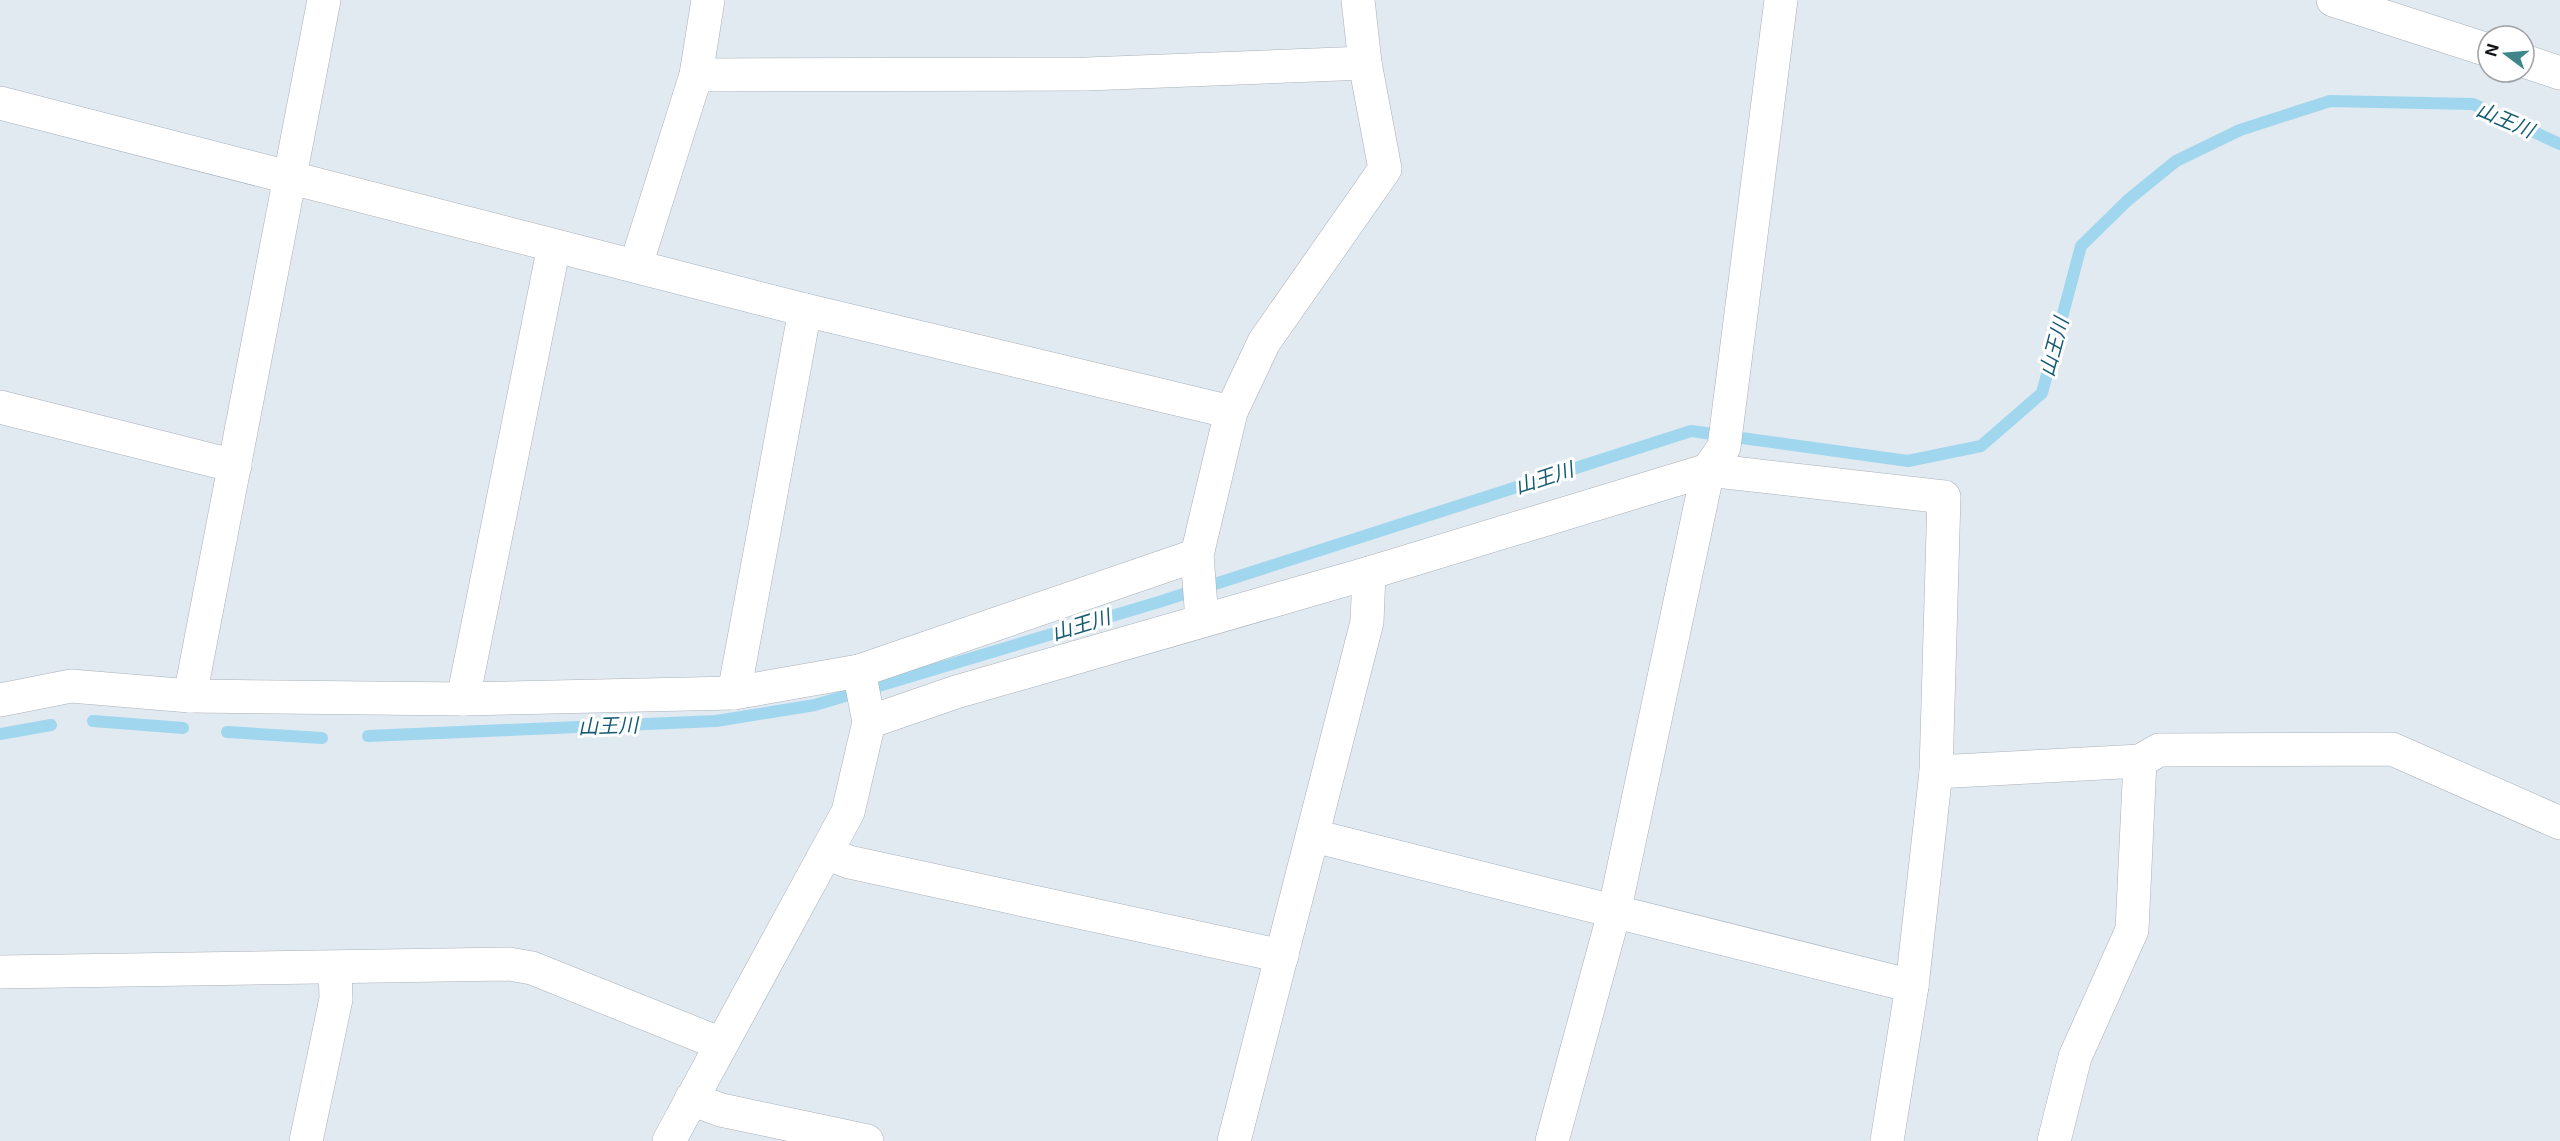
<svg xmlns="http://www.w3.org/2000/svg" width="2560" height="1141" font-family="Inter,'Noto Sans JP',sans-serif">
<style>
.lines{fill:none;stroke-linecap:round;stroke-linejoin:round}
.stream{stroke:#a0d7ef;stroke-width:12}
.street-casing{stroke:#aab1b9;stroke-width:34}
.secondary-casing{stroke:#aab1b9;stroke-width:34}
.street{stroke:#fff;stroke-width:33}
.secondary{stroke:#fff;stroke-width:33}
.labels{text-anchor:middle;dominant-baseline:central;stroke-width:6;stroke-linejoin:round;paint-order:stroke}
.water-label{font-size:20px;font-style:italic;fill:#145a73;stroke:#fff}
</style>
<rect width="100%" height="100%" fill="#e1e9f1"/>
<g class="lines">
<!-- stream -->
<g class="stream">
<path d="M93 721 183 728"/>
<path d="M227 732 322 738"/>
<path d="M0 734 51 725"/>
<path d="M368 736 716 721 815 705 1162 601 1691 431 1908 461 1981 446 2042 393 2081 246 2128 200 2176 161 2240 130 2330 101 2473 104 2560 144"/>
</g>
<defs>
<g id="street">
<path d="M2333 0 2488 50"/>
<path d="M2524 61 2560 73"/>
<path d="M696 75 1087 74 1365 63"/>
<path d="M0 103 805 310 1231 412"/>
<path d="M636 265 696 75 708 0"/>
<path d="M0 407 235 466"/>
<path d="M1708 470 1724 447 1781 0"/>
<path d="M1202 620 1197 555 1231 412 1264 342 1385 169 1365 63 1358 0"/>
<path d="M734 693 805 310"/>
<path d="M190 696 324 0"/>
<path d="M463 699 554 246"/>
<path d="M0 700 71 686 190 696 463 699 734 693 859 671 1197 555"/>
<path d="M2140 761 2159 750 2392 749 2560 823"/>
<path d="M1936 772 2140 761 2132 930 2075 1057 2054 1141"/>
<path d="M1314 836 1912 986"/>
<path d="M826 853 849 862 1282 956"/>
<path d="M0 972 509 964 532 968 721 1044"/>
<path d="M691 1099 721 1110 867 1141"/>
<path d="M306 1141 336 999 335 968"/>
<path d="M669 1141 848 812 869 722 956 692 1369 573 1708 470 1944 497 1936 772 1912 986 1887 1141"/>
<path d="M1234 1141 1367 622 1369 573"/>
</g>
<g id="secondary">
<path d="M859 671 869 722"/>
<path d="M1552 1141 1614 913 1708 470"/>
</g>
</defs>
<!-- street casing -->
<use href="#street" class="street-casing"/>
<!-- secondary casing -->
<use href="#secondary" class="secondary-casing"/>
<!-- street -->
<use href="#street" class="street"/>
<!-- secondary -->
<use href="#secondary" class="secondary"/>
</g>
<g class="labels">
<!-- water labels -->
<g class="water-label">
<text transform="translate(2505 120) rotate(23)">山王川</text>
<text transform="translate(2054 347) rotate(-75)">山王川</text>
<text transform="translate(1544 478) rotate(-18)">山王川</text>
<text transform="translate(1081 625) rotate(-17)">山王川</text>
<text transform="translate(608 726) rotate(-2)">山王川</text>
</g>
</g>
<!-- north arrow -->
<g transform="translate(2506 54) rotate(286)"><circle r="28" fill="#ffffff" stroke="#a0a1a2" stroke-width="1.5"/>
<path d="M0-4.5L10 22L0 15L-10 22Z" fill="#3e8689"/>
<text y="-9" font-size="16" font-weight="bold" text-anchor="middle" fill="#111316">N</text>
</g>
</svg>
